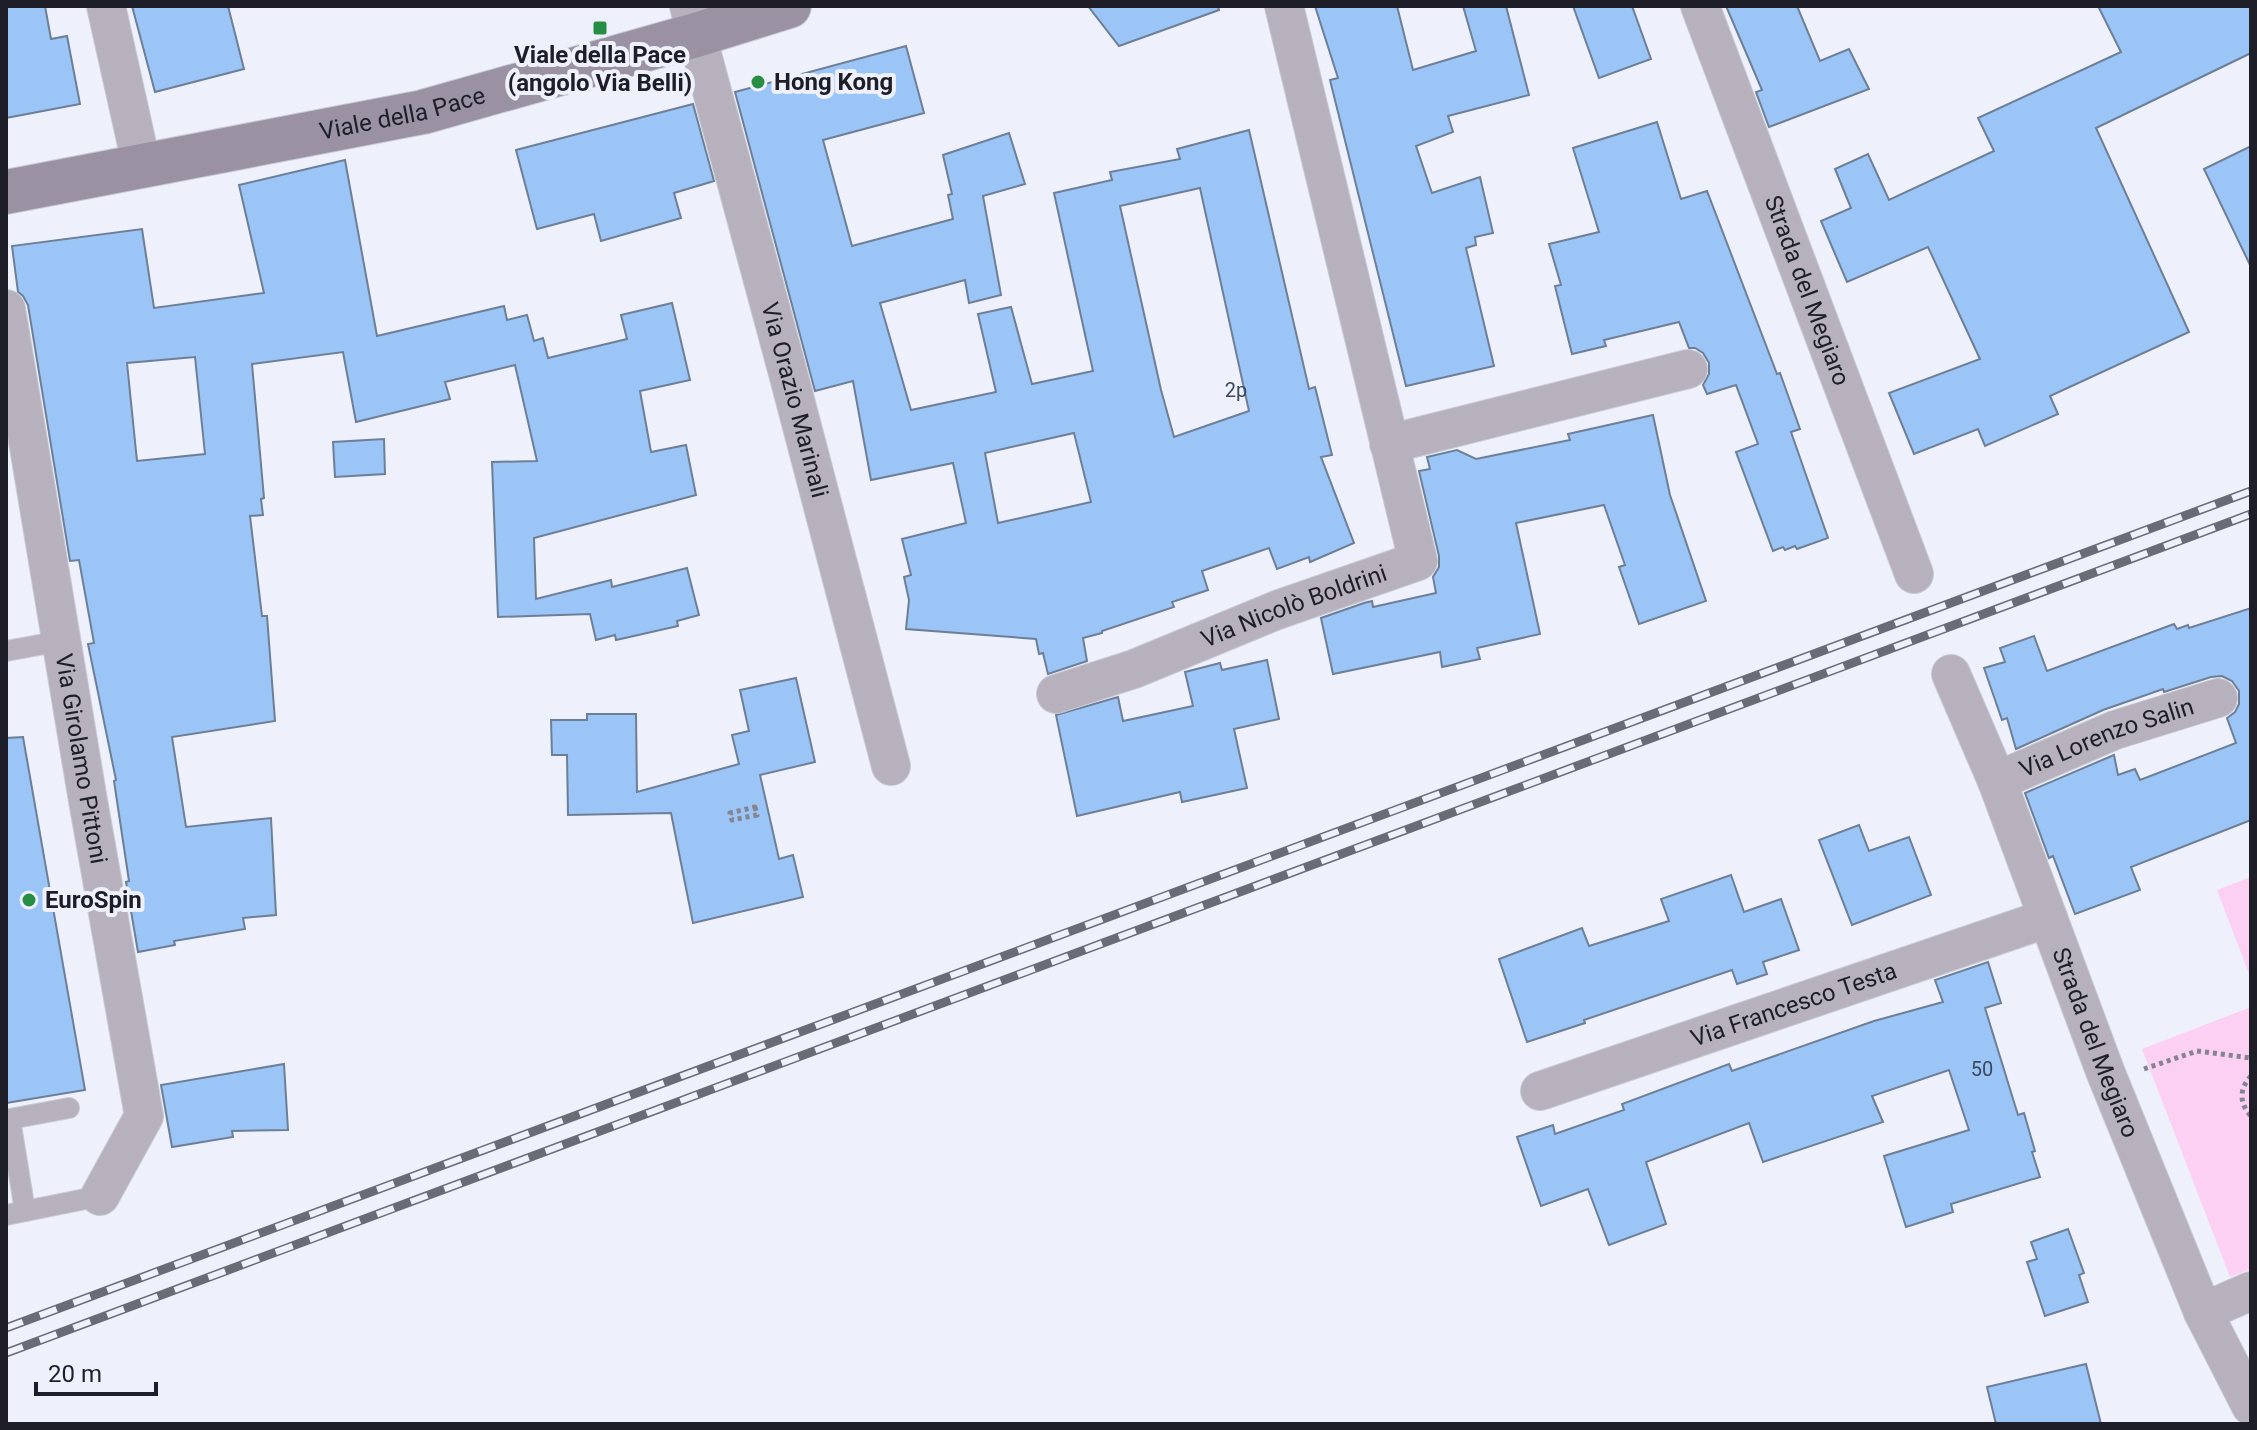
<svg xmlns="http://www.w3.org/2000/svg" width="2257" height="1430" font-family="Roboto,sans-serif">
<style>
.green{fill:#fcd0f2}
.building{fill:#9bc4f7;stroke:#6d7f96;stroke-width:2;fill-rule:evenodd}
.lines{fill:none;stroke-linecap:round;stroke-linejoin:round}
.lane-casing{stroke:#c8cad6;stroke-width:22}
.street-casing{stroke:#c8cad6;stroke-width:40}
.secondary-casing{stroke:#c8cad6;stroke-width:46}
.path{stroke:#848590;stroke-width:5;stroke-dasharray:4 4;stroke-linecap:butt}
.lane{stroke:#b6b1bd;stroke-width:20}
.street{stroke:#b6b1bd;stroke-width:38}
.secondary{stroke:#9a92a3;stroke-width:44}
.rail-casing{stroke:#696b75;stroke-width:9}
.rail{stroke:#eef0fc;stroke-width:6;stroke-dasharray:18;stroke-linecap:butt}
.poi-dot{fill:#288e43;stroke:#eef0fc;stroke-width:3}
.labels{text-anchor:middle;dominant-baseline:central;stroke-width:8;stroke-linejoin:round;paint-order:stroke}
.number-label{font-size:20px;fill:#3c485c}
.poi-label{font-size:24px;font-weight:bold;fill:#1d1e28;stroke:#eef0fc;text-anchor:start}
.street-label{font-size:24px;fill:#1d1e28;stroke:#eef0fc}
</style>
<rect width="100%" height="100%" fill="#eef0fc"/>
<!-- green -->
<g class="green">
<path d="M2251 877V979L2217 890Z"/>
<path d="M2251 1007V1269L2230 1277 2142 1049Z"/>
</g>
<!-- building -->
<g class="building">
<path d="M6 6H45L51 39 67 36 80 104 6 118Z"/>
<path d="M132 6H228L244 69 155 92Z"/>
<path d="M1088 6H1218L1219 10 1119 46Z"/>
<path d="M1315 6H1397L1413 70 1476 51 1463 6H1506L1529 95 1448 116 1453 132 1416 146 1432 193 1480 177 1493 233 1475 237 1476 245 1466 248 1494 366 1406 386 1330 80 1338 78Z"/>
<path d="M1573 6H1632L1651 59 1599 78Z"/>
<path d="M1726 6H1797L1820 61 1849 49 1869 89 1769 127 1756 92 1762 90Z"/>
<path d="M2098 6H2251V53L2096 128 2189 332 2050 396 2058 414 1985 446 1978 429 1914 454 1889 393 1980 359 1928 247 1847 282 1821 221 1851 208 1835 169 1868 154 1889 200 1994 151 1978 118 2121 52Z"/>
<path d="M906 46 924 113 823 140 852 246 953 219 948 195 952 194 943 155 1009 133 1025 184 983 196 1001 295 969 303 965 280 880 303 911 410 996 392 978 314 1011 307 1032 384 1093 371 1054 193 1112 180 1110 172 1180 159 1177 149 1249 130 1309 389 1315 387 1332 455 1321 457 1354 543 1310 562 1309 557 1277 569 1269 548 1202 571 1208 590 1172 602 1174 607 1102 631V633L1083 638 1087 661 1048 674 1043 653 1039 654 1036 639 906 629 909 600 904 577 911 575 902 539 966 523 953 463 871 480 853 381 815 391 735 92ZM1200 188 1249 411 1174 437 1161 390 1120 206ZM1074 433 1091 502 998 523 985 453Z"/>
<path d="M693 104 714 181 674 193 681 218 601 241 594 214 537 229 516 150Z"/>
<path d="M1657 122 1681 199 1707 191 1777 374 1780 373 1800 429 1791 432 1828 538 1797 549 1795 546 1785 550 1783 547 1773 551 1736 452 1758 444 1736 385 1707 394 1703 385 1709 374V363L1703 353 1695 348H1689L1679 322 1604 340 1606 346 1572 354 1555 286 1561 285 1549 244 1599 232 1573 148Z"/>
<path d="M2251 146V267L2204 169Z"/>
<path d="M345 160 377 336 504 306 507 320 527 315 534 341 543 338 548 358 627 339 621 315 672 303 690 380 640 391 651 452 686 445 696 495 534 538 536 599 611 580 612 587 687 568 699 615 677 621 678 626 616 640 615 635 596 640 590 614 498 617 492 462 537 461 515 365 445 382 450 399 356 422 343 352 252 364 264 498 261 499 263 515 250 516 262 616H267L275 721 172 737 186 827 271 818 276 915 243 918 245 929 174 941 175 945 138 952 126 882 129 881 114 781 116 780 88 644 94 643 79 560 70 561 28 305 23 296 18 292 12 246 142 229 154 308 264 293 239 185ZM195 357 205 454 137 461 127 363Z"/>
<path d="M1653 415 1670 495 1706 601 1639 624 1619 567 1625 565 1604 505 1516 523 1540 634 1477 648 1480 659 1442 667 1440 652 1333 674 1321 618 1364 603 1372 601 1373 607 1436 593 1433 577 1439 567V556L1419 471 1430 469 1427 457 1457 450 1476 459 1570 440 1568 434Z"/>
<path d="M384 439 385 474 335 477 333 442Z"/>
<path d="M2251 608V820L2131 867 2140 890 2075 914 2053 856 2049 858 2025 793 2114 755 2118 775 2135 769 2140 780 2236 743 2227 718 2235 712 2239 704V691L2232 681 2222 676 2211 677 2164 692 2163 689 2103 710 2016 749 2007 718 2002 720 1984 668 2005 662 2000 648 2034 636 2047 671 2174 624 2177 629 2188 625 2189 628Z"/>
<path d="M1267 660 1279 719 1234 729 1247 788 1182 802 1180 792 1077 816 1056 715 1118 697 1123 721 1193 706 1185 672 1220 663 1222 670Z"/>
<path d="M796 678 815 762 760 775 779 859 793 855 803 897 693 923 671 813 568 815 567 755H552L551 720H587V714H636L637 792 739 764 732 735 749 731 740 690Z"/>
<path d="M23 737 85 1090 6 1103V738Z"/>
<path d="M1859 825 1869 851 1909 837 1931 895 1852 925 1819 840Z"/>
<path d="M1731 875 1744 912 1781 899 1799 950 1763 962 1767 974 1737 984 1732 970 1584 1020 1585 1023 1527 1042 1499 959 1582 928 1589 946 1669 921 1661 899Z"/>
<path d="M1988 962 2001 1003 1985 1008 2018 1115 2024 1113 2035 1151 2032 1152 2040 1177 1951 1204 1953 1212 1906 1227 1884 1156 1969 1130 1949 1070 1872 1096 1883 1122 1763 1162 1749 1123 1646 1162 1666 1224 1609 1245 1588 1189 1541 1206 1517 1137 1553 1125 1555 1134 1624 1110 1622 1104 1729 1064 1732 1071 1874 1021 1943 1002 1935 980Z"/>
<path d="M284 1064 288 1130 232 1131 233 1137 172 1147 161 1085Z"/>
<path d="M2068 1229 2084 1273 2079 1275 2088 1302 2045 1316 2027 1262 2037 1259 2031 1242Z"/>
<path d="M2086 1364 2101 1424H1996L1987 1387Z"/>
</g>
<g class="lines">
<defs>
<g id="lane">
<path d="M6 651 61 641"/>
<path d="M6 1119H10L25 1211"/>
<path d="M10 1119 69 1108"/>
<path d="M6 1215 100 1196"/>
</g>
<g id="street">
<path d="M106 6 142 167"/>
<path id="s1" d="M689 6 789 377 891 766"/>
<path id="s2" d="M1700 6 1914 574"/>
<path id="s3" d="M6 309 87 795 144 1116 100 1196"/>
<path d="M1389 444 1688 369"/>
<path id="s4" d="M1951 674 1997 781 2105 1071 2203 1312 2251 1406"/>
<path id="s5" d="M1056 694 1134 669 1277 610 1418 561 1284 6"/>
<path id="s6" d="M1997 781 2115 730 2218 698"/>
<path id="s7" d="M1540 1091 2048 918"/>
<path d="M2203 1312 2251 1291"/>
</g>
<g id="secondary">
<path id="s8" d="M6 192 423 112 696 35 789 6"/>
</g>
</defs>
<!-- lane casing -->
<use href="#lane" class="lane-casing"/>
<!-- street casing -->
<use href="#street" class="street-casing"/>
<!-- secondary casing -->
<use href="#secondary" class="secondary-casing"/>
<!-- path -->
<g class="path">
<path d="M755 807 757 815 732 820 730 813Z"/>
<path d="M2144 1069 2197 1051 2251 1058"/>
<path d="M2251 1076C2239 1089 2239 1103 2251 1116"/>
</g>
<!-- lane -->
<use href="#lane" class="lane"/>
<!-- street -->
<use href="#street" class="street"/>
<!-- secondary -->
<use href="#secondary" class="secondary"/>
<defs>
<g id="rail">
<path d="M6 1328 2251 491"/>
<path d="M6 1353 2251 514"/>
</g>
</defs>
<!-- rail casing -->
<use href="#rail" class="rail-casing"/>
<!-- rail -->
<use href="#rail" class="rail"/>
</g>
<!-- markers -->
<g class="poi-dot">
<rect x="592" y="20" width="16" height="16" rx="4"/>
<circle cx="758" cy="82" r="8"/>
<circle cx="29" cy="900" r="8"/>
</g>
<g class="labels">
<!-- number labels -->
<g class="number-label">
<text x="1236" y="390">2p</text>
<text x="1982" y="1069">50</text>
</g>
<!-- poi labels -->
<g class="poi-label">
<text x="600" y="55" text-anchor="middle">Viale della Pace<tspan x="600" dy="28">(angolo Via Belli)</tspan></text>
<text x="774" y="82">Hong Kong</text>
<text x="45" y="900">EuroSpin</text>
</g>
<!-- street labels -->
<g class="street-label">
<text stroke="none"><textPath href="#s8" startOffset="404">Viale della Pace</textPath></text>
<text stroke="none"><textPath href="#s2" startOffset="304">Strada del Megiaro</textPath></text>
<text stroke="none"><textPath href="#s1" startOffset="408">Via Orazio Marinali</textPath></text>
<text stroke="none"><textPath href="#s5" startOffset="254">Via Nicolò Boldrini</textPath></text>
<text stroke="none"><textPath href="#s6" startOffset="118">Via Lorenzo Salin</textPath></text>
<text stroke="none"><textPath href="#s3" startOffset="456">Via Girolamo Pittoni</textPath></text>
<text stroke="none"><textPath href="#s7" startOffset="268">Via Francesco Testa</textPath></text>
<text stroke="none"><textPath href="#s4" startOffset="396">Strada del Megiaro</textPath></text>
</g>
</g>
<!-- border -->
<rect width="2257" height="1430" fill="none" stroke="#1d1e28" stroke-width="16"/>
<!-- scale -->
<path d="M36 1382v12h120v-12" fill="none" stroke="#1d1e28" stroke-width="4"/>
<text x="48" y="1382" font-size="24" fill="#1d1e28" stroke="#eef0fc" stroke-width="6" paint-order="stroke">20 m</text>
</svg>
